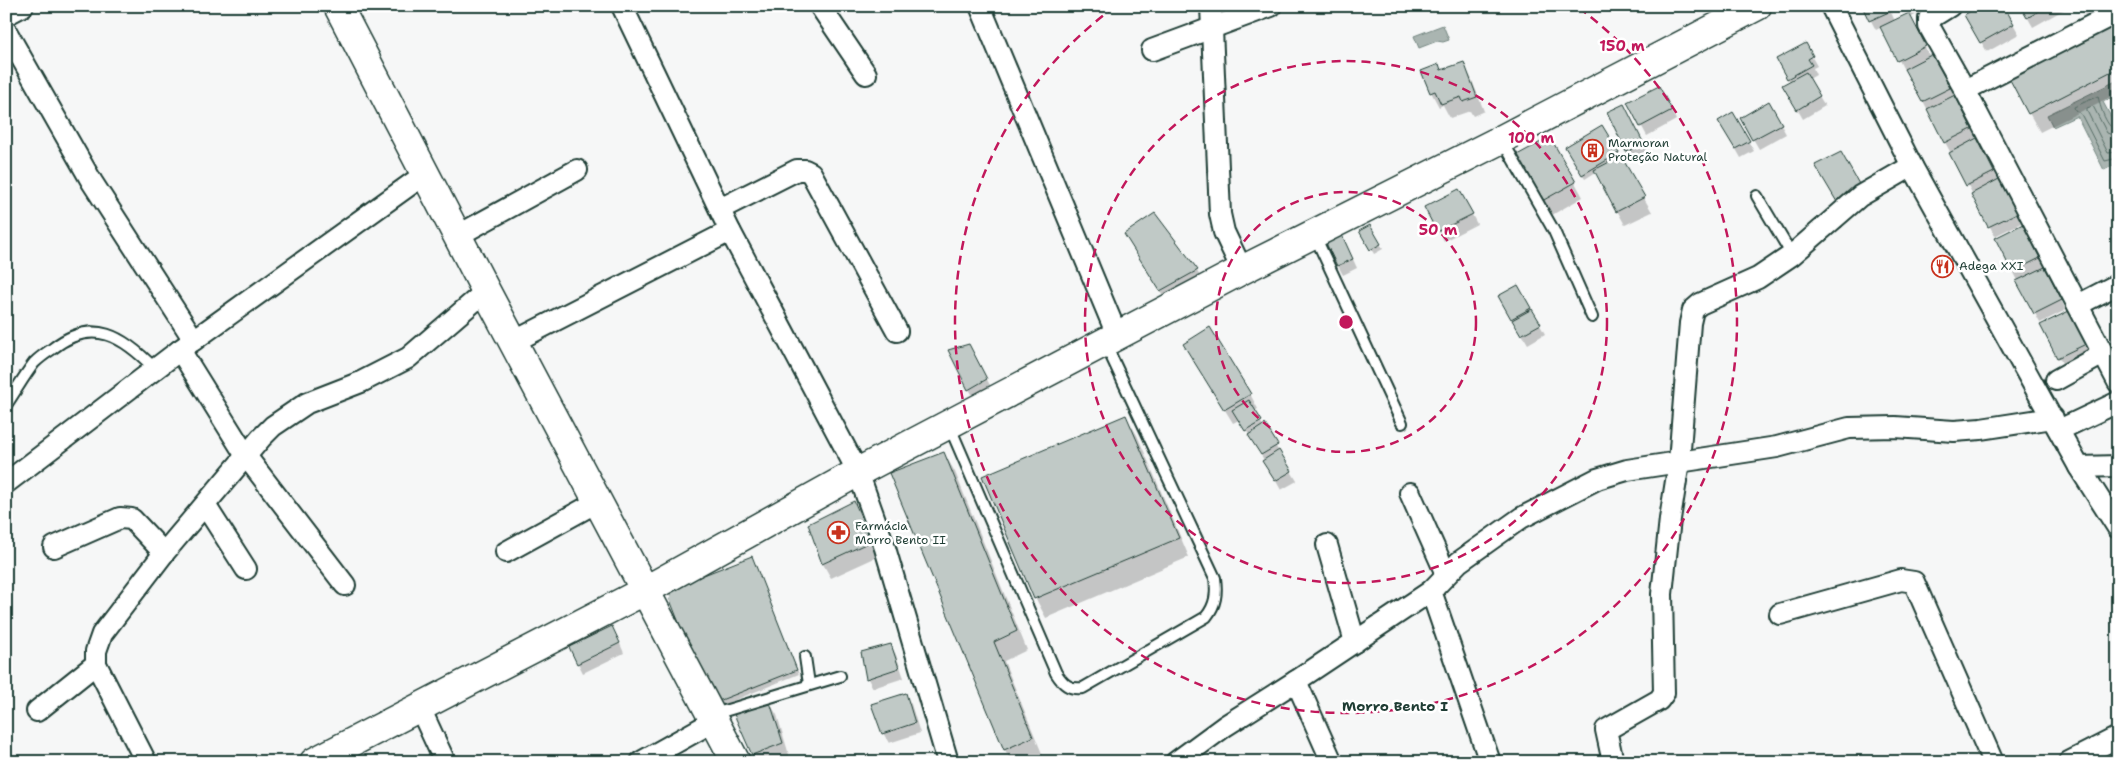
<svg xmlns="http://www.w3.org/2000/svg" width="2124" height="768" font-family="'Shantell Sans',sans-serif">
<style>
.water{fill:#aab5b1;stroke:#72857f}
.shadow{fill:#0003}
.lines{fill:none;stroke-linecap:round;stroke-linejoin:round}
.shore{stroke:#576d66;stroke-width:1}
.building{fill:#c0c9c6;stroke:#1f3d34}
.lane-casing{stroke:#1f3d34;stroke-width:14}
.street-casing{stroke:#1f3d34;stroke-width:24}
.secondary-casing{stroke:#1f3d34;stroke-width:31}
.lane{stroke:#fff;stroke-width:10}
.street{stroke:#fff;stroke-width:20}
.secondary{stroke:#fff;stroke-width:28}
.ring{fill:none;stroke:#c2185b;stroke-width:2.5;stroke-dasharray:9 6}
.labels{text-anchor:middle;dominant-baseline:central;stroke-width:5;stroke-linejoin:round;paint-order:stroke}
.poi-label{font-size:12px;fill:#1f3d34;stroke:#fff;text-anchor:start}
.neighbourhood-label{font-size:14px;font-weight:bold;fill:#1f3d34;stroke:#fff}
.centre{fill:#c2185b;stroke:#fff;stroke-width:2.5}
.ring-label{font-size:15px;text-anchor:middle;font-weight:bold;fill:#c2185b;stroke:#fff;stroke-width:5;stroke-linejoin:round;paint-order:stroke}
</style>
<rect width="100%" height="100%" fill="#f6f7f7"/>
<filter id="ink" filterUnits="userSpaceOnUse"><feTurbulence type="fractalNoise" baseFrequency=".02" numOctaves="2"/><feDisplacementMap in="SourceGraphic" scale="10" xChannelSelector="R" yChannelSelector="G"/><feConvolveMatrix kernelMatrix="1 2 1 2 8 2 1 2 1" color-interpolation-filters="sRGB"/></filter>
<g filter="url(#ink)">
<!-- water -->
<g class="water">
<path d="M1443 25 1449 40 1443 42 1437 41 1419 48 1414 36Z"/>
<path d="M2118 80V94L2103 102 2118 130V163L2104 170 2077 116 2053 127 2047 115Z"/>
</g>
<!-- shadow -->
<g class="shadow">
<path d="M1700 6H1714L1703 12Z"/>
<path d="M1863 6H1888L1895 21 1907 15 1902 6H1930L1910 18 1930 57 1938 65 2021 223 1995 236 1906 69 1904 70 1882 27 1876 30Z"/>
<path d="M2003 6 2019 34 1987 52 1966 15Z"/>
<path d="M2021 6H2063L2065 9 2033 27Z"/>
<path d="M2080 6H2108L2086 17Z"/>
<path d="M2118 28V93L2040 132 2029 113Z"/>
<path d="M1805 45 1817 66 1813 68 1816 75 1809 79 1825 106 1803 119 1784 86 1790 82 1778 60Z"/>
<path d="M1463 63 1471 78 1484 111 1473 116 1470 111 1450 118 1443 105 1439 107 1431 92 1442 72Z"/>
<path d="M1664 97 1676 120 1647 136 1629 103Z"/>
<path d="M1769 103 1786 134 1759 149 1741 118Z"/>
<path d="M1608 113 1629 115 1648 153 1632 161Z"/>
<path d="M1732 114 1754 151 1741 158 1720 121Z"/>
<path d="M1602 127 1652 212 1625 225 1596 172 1585 179 1566 147Z"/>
<path d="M1550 138 1583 197 1552 215 1519 156Z"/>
<path d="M1464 200 1477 224 1444 241 1426 207Z"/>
<path d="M1154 214 1197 271 1205 285 1169 305 1134 249Z"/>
<path d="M1370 227 1383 249 1374 254 1361 232Z"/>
<path d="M2028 235 2066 310 2040 323 2013 271Z"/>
<path d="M1347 246 1357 268 1343 275 1338 266Z"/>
<path d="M1518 286 1545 334 1528 344 1500 297Z"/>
<path d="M2073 322 2090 354 2064 367 2042 325Z"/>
<path d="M974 355 992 389 974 398 969 389Z"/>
<path d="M1193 358 1250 394 1258 409 1254 411 1297 481 1281 490 1252 439 1239 420 1233 423Z"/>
<path d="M1126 417 1137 435 1189 557 1046 618 1036 599 983 477Z"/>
<path d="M944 453 955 472 1027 650 1004 661 1043 756 1031 762H1012L1005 750 891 474Z"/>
<path d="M854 503 879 556 831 578 823 564 810 525Z"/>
<path d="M754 562 799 674 715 708Z"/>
<path d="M617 637 624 653 583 673 578 663Z"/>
<path d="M891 645 896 655 904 678 873 688 868 679 862 653Z"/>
<path d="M905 695 911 704 920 733 889 743 883 733Z"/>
<path d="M768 701 777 715 790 758 779 762H757L753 754Z"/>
</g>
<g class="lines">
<!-- shore -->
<g class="shore">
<path d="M2118 131C2106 129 2100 106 2098 96L2074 107 2075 110 2081 114 2105 161 2118 158"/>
<path d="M2118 137 2107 133 2093 106 2087 108V111L2108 153 2118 152"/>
</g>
</g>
<!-- building -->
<g class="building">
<path d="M1862 6H1888L1891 11 1869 21Z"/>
<path d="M1979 6H2004L2014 24 1980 43 1964 15Z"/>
<path d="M2020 6H2048L2027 18Z"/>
<path d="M1909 13 1926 46 1897 61 1880 27Z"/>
<path d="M2116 22 2118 26V68L2028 114 2008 76Z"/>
<path d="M1806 43 1813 56 1808 59 1812 65 1787 79 1776 59Z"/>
<path d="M1933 54 1950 88 1922 102 1904 69Z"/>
<path d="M1464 62 1477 97 1463 102 1461 97 1441 104 1435 91 1430 93 1421 71 1439 64 1441 70Z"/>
<path d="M1806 72 1820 96 1797 110 1782 85Z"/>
<path d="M1659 86 1672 110 1640 127 1627 102Z"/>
<path d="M1955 95 1972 129 1944 143 1927 109Z"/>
<path d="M1769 101 1782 124 1752 140 1740 118Z"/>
<path d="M1624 104 1644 144 1626 152 1607 112Z"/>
<path d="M1733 112 1750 141 1735 149 1718 121Z"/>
<path d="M1602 125 1619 153 1582 175 1565 147Z"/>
<path d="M1550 137 1576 182 1542 201 1517 155Z"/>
<path d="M1977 138 1994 172 1966 186 1949 153Z"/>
<path d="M1841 152 1859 184 1837 202 1815 165Z"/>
<path d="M1621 156 1645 197 1616 212 1594 170Z"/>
<path d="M1999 179 2017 213 1988 227 1971 194Z"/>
<path d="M1459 189 1473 214 1437 232 1424 207Z"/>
<path d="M1155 213 1198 270 1160 291 1124 234Z"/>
<path d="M2023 224 2040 258 2012 272 1995 238Z"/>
<path d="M1370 225 1381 244 1370 250 1359 231Z"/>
<path d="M1342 235 1353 259 1337 266 1326 243Z"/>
<path d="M2045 267 2062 300 2034 314 2016 281Z"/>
<path d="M1518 285 1531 308 1511 319 1498 296Z"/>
<path d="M1532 309 1541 324 1521 335 1512 320Z"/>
<path d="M2069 311 2086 344 2057 358 2040 325Z"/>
<path d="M1210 327 1251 394 1224 410 1183 344Z"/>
<path d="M969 344 987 379 968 390 948 350Z"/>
<path d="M1249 400 1262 421 1245 431 1232 410Z"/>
<path d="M1126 415 1179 538 1034 599 982 476Z"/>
<path d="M1265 424 1278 445 1261 455 1248 435Z"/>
<path d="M1279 450 1292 471 1275 481 1262 461Z"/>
<path d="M944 452 1017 631 994 642 1033 737 1004 750 889 473Z"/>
<path d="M854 501 872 541 822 564 808 524Z"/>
<path d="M752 556 797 670 711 704 670 600 671 593 676 586Z"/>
<path d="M612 626 620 643 577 664 569 647Z"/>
<path d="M891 644 899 668 866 679 861 652Z"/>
<path d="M906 693 915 723 882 734 871 704Z"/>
<path d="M769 699 783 743 752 755 733 712Z"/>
</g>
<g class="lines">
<defs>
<g id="lane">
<path d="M1502 140 1554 231 1592 317"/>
<path d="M1757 196 1792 255"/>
<path d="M1314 234 1402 423"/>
<path d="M6 405C15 392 24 376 34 363 39 358 46 353 52 349 93 316 124 337 155 369"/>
<path d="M949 425 1056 673C1063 684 1069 690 1083 688L1206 617C1216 605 1217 593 1215 578L1105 343"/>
<path d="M805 657 809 684"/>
<path d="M711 715 840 676"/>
</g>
<g id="street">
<path d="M622 6 730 231 858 472 885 548 948 762"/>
<path d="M820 6 866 74"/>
<path d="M980 6 1117 335"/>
<path d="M1211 6 1220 214 1224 232 1242 270"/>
<path d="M1831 6 1912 166 2079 467 2118 528"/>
<path d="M1950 6 1929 19V26L1965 90 2118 382"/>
<path d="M6 15 23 6"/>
<path d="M6 31 92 182 194 340"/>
<path d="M1152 50 1271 6"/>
<path d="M1965 90 2118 12"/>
<path d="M720 209 797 170H805L811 173 897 331"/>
<path d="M457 236 577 170"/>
<path d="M2078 305 2118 284"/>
<path d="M513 342 730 231"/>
<path d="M180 350 246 456 345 585"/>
<path d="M2056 380 2103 354"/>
<path d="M2059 430 2118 402"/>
<path d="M2079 467 2118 466"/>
<path d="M6 483 180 350 425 174"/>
<path d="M1410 493 1446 574"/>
<path d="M205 505 246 569"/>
<path d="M1327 545 1355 642"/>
<path d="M54 547 120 518 132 519 164 553"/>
<path d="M506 552 597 502"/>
<path d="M1431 591 1490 762"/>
<path d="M1780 614 1901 580 1914 582 1993 762"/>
<path d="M1296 681 1332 762"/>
<path d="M420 708 445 762"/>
<path d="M37 711 96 664"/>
<path d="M146 762 96 664V651L102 634 164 553 261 438 273 426 307 403 361 382 408 358 486 291"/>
<path d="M641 762 714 721"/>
<path d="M1176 762 1225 726 1296 681 1431 591 1459 562 1521 518 1597 479 1627 470 1777 447 1849 428 1895 427 1954 431 1981 429 2053 418"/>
<path d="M1613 762 1606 730 1659 700 1664 693 1662 594 1670 519 1679 462 1690 323 1693 310 1700 304 1758 278 1792 255 1860 196 1912 166"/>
<path d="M2069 762 2118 737"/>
</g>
<g id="secondary">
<path d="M338 6 486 291 736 762"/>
<path d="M314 762 644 591 858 472 1242 270 1502 139 1757 6"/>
</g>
</defs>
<!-- lane casing -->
<use href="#lane" class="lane-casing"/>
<!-- street casing -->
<use href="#street" class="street-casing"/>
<!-- secondary casing -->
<use href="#secondary" class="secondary-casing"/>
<!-- lane -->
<use href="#lane" class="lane"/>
<!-- street -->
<use href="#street" class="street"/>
<!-- secondary -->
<use href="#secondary" class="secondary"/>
</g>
</g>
<!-- distance rings -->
<g class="ring">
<circle cx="1346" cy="322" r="130"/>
<circle cx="1346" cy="322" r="261"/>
<path d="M1579 8A391 391 0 1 1 1113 8"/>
</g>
<!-- icons -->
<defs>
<symbol id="building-ring" viewBox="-11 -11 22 22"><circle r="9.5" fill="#fff" stroke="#c8321e" stroke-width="1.5"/><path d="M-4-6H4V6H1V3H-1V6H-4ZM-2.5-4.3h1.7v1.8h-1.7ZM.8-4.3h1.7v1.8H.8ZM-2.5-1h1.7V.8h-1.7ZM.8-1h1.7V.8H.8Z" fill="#c8321e"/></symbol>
<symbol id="restaurant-ring" viewBox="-11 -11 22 22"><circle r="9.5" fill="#fff" stroke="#c8321e" stroke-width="1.5"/><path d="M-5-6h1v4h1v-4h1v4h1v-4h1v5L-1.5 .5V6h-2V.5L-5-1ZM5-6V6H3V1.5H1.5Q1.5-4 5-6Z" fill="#c8321e"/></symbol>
<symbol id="pharmacy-ring" viewBox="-11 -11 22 22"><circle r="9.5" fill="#fff" stroke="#c8321e" stroke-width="1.5"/><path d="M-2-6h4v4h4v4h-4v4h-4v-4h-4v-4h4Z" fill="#c8321e"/></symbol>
</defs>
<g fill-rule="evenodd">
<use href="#building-ring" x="1580" y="138" width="25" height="25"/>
<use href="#restaurant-ring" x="1930" y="254" width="25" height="25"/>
<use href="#pharmacy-ring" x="826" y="520" width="25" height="25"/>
</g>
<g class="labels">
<!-- poi labels -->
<g class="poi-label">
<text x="1608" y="143">Marmoran<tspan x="1608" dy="14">Proteção Natural</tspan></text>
<text x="1959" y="266">Adega XXI</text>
<text x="855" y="526">Farmácia<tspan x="855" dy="14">Morro Bento II</tspan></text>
</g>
<!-- neighbourhood labels -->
<g class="neighbourhood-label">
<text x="1395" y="706">Morro Bento I</text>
</g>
</g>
<circle cx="1346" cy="322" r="8" class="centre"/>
<g class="ring-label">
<text x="1622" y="51">150 m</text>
<text x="1531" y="143">100 m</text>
<text x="1438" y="235">50 m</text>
</g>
<!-- margin -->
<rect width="2124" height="768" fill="none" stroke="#fff" stroke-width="25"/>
<rect x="12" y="12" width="2099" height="743" fill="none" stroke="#1f3d34" stroke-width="2" filter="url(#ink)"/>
</svg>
